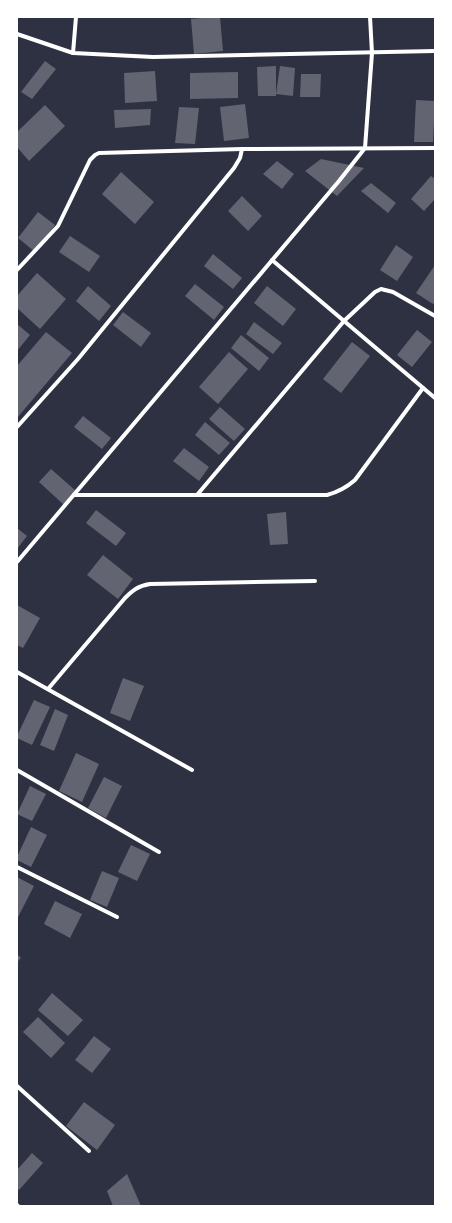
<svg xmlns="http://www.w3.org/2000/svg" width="452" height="1223" font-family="Ubuntu,sans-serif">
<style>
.building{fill:#626471}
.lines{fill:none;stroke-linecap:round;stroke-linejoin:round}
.minor{stroke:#fff;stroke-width:4}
</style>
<rect width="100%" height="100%" fill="#2d3142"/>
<!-- building -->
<g class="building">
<path d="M211 17H220L223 51 194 54 191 19Z"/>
<path d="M45 61 56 69 32 99 21 92Z"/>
<path d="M276 66V96H258L257 67Z"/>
<path d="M280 66 295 68 293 96 276 94Z"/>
<path d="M155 71 157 101 125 103 124 73Z"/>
<path d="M238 72V98L190 99V73Z"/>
<path d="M301 74H321L320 97H300Z"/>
<path d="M416 100 435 101 433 142H414Z"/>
<path d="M245 104 249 138 224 141 220 107Z"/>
<path d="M45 105 65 126 29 161 17 147V132Z"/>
<path d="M179 107 199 108 195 144 175 143Z"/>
<path d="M151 109 150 125 115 128 114 110Z"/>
<path d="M321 159 364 168 337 196 305 171Z"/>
<path d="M277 161 294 174 282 189 263 174Z"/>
<path d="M121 172 154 202 135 224 102 194Z"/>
<path d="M431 176 435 179V199L424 211 411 199Z"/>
<path d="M371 183 396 203 388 213 361 191Z"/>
<path d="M242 196 262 216 248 231 228 211Z"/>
<path d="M38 212 55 225 35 252 18 238Z"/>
<path d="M70 236 100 256 89 272 59 252Z"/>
<path d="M396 245 413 257 397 281 380 270Z"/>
<path d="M213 254 242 278 233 289 204 266Z"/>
<path d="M435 265V302L433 304 416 293Z"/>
<path d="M37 273 66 299 40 329 17 308V296Z"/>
<path d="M195 284 224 307 214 320 185 296Z"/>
<path d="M88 286 111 306 99 321 76 301Z"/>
<path d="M267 286 296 309 283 326 254 303Z"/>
<path d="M123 312 151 333 141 347 113 325Z"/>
<path d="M254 322 282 343 273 354 246 334Z"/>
<path d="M17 324 30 335 17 351Z"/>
<path d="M417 330 432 342 412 367 397 355Z"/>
<path d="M46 332 72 353 17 418V366Z"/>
<path d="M241 335 269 358 259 371 231 348Z"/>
<path d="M352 342 370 356 341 393 323 379Z"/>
<path d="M229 352 248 369 218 404 199 387Z"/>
<path d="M220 407 245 429 234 441 209 419Z"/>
<path d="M83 416 111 438 102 449 74 427Z"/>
<path d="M205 422 230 443 219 455 195 435Z"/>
<path d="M184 448 209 467 199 481 173 461Z"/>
<path d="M51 469 76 491 64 505 39 482Z"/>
<path d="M96 510 126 533 116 546 86 523Z"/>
<path d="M286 512 288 544 270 545 267 514Z"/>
<path d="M17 528 27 536 17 549Z"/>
<path d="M103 555 133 579 118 599 87 575Z"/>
<path d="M17 605 40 618 23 648 17 645Z"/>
<path d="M123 678 144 686 130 721 110 713Z"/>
<path d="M34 700 50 707 32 745 17 738V736Z"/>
<path d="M55 709 68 715 54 751 40 745Z"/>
<path d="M76 753 99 764 82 802 59 791Z"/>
<path d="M104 777 122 786 106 818 88 808Z"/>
<path d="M30 786 46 794 32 821 17 814Z"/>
<path d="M31 827 47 835 31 867 17 860V857Z"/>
<path d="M131 845 150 854 137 881 118 872Z"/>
<path d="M102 871 119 878 107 907 90 900Z"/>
<path d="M17 877 34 886 17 919Z"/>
<path d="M55 901 82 914 70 938 44 924Z"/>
<path d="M17 954 21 958 17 962Z"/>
<path d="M52 993 83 1020 68 1036 38 1010Z"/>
<path d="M38 1017 65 1043 51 1058 23 1032Z"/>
<path d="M94 1036 111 1049 92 1073 75 1060Z"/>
<path d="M84 1102 115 1125 97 1150 66 1126Z"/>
<path d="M32 1153 43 1163 19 1190 17 1188V1170Z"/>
<path d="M127 1174 141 1206H113L107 1191Z"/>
</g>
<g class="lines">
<!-- minor -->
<g class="minor">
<path d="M17 34 73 53 153 57 435 51"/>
<path d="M73 53 76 17"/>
<path d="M272 260 435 398"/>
<path d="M17 270 58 226 90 160 95 155 99 153 242 149 435 148"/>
<path d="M17 427 78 359 234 168 240 158 242 149"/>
<path d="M74 495H327C338 492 346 488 355 480L423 388"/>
<path d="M197 495 344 321 375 292 381 289 393 292 435 316"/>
<path d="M17 562 339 181 365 148 372 53 370 17"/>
<path d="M17 672 192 770"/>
<path d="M48 689 125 598C133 590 138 586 150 584L315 581"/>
<path d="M17 770 159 852"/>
<path d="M17 867 117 917"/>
<path d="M17 1086 89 1151"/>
<path d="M17 1205 18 1206"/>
</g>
</g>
<!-- border -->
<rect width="452" height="1223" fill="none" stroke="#ffffff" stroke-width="36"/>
</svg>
